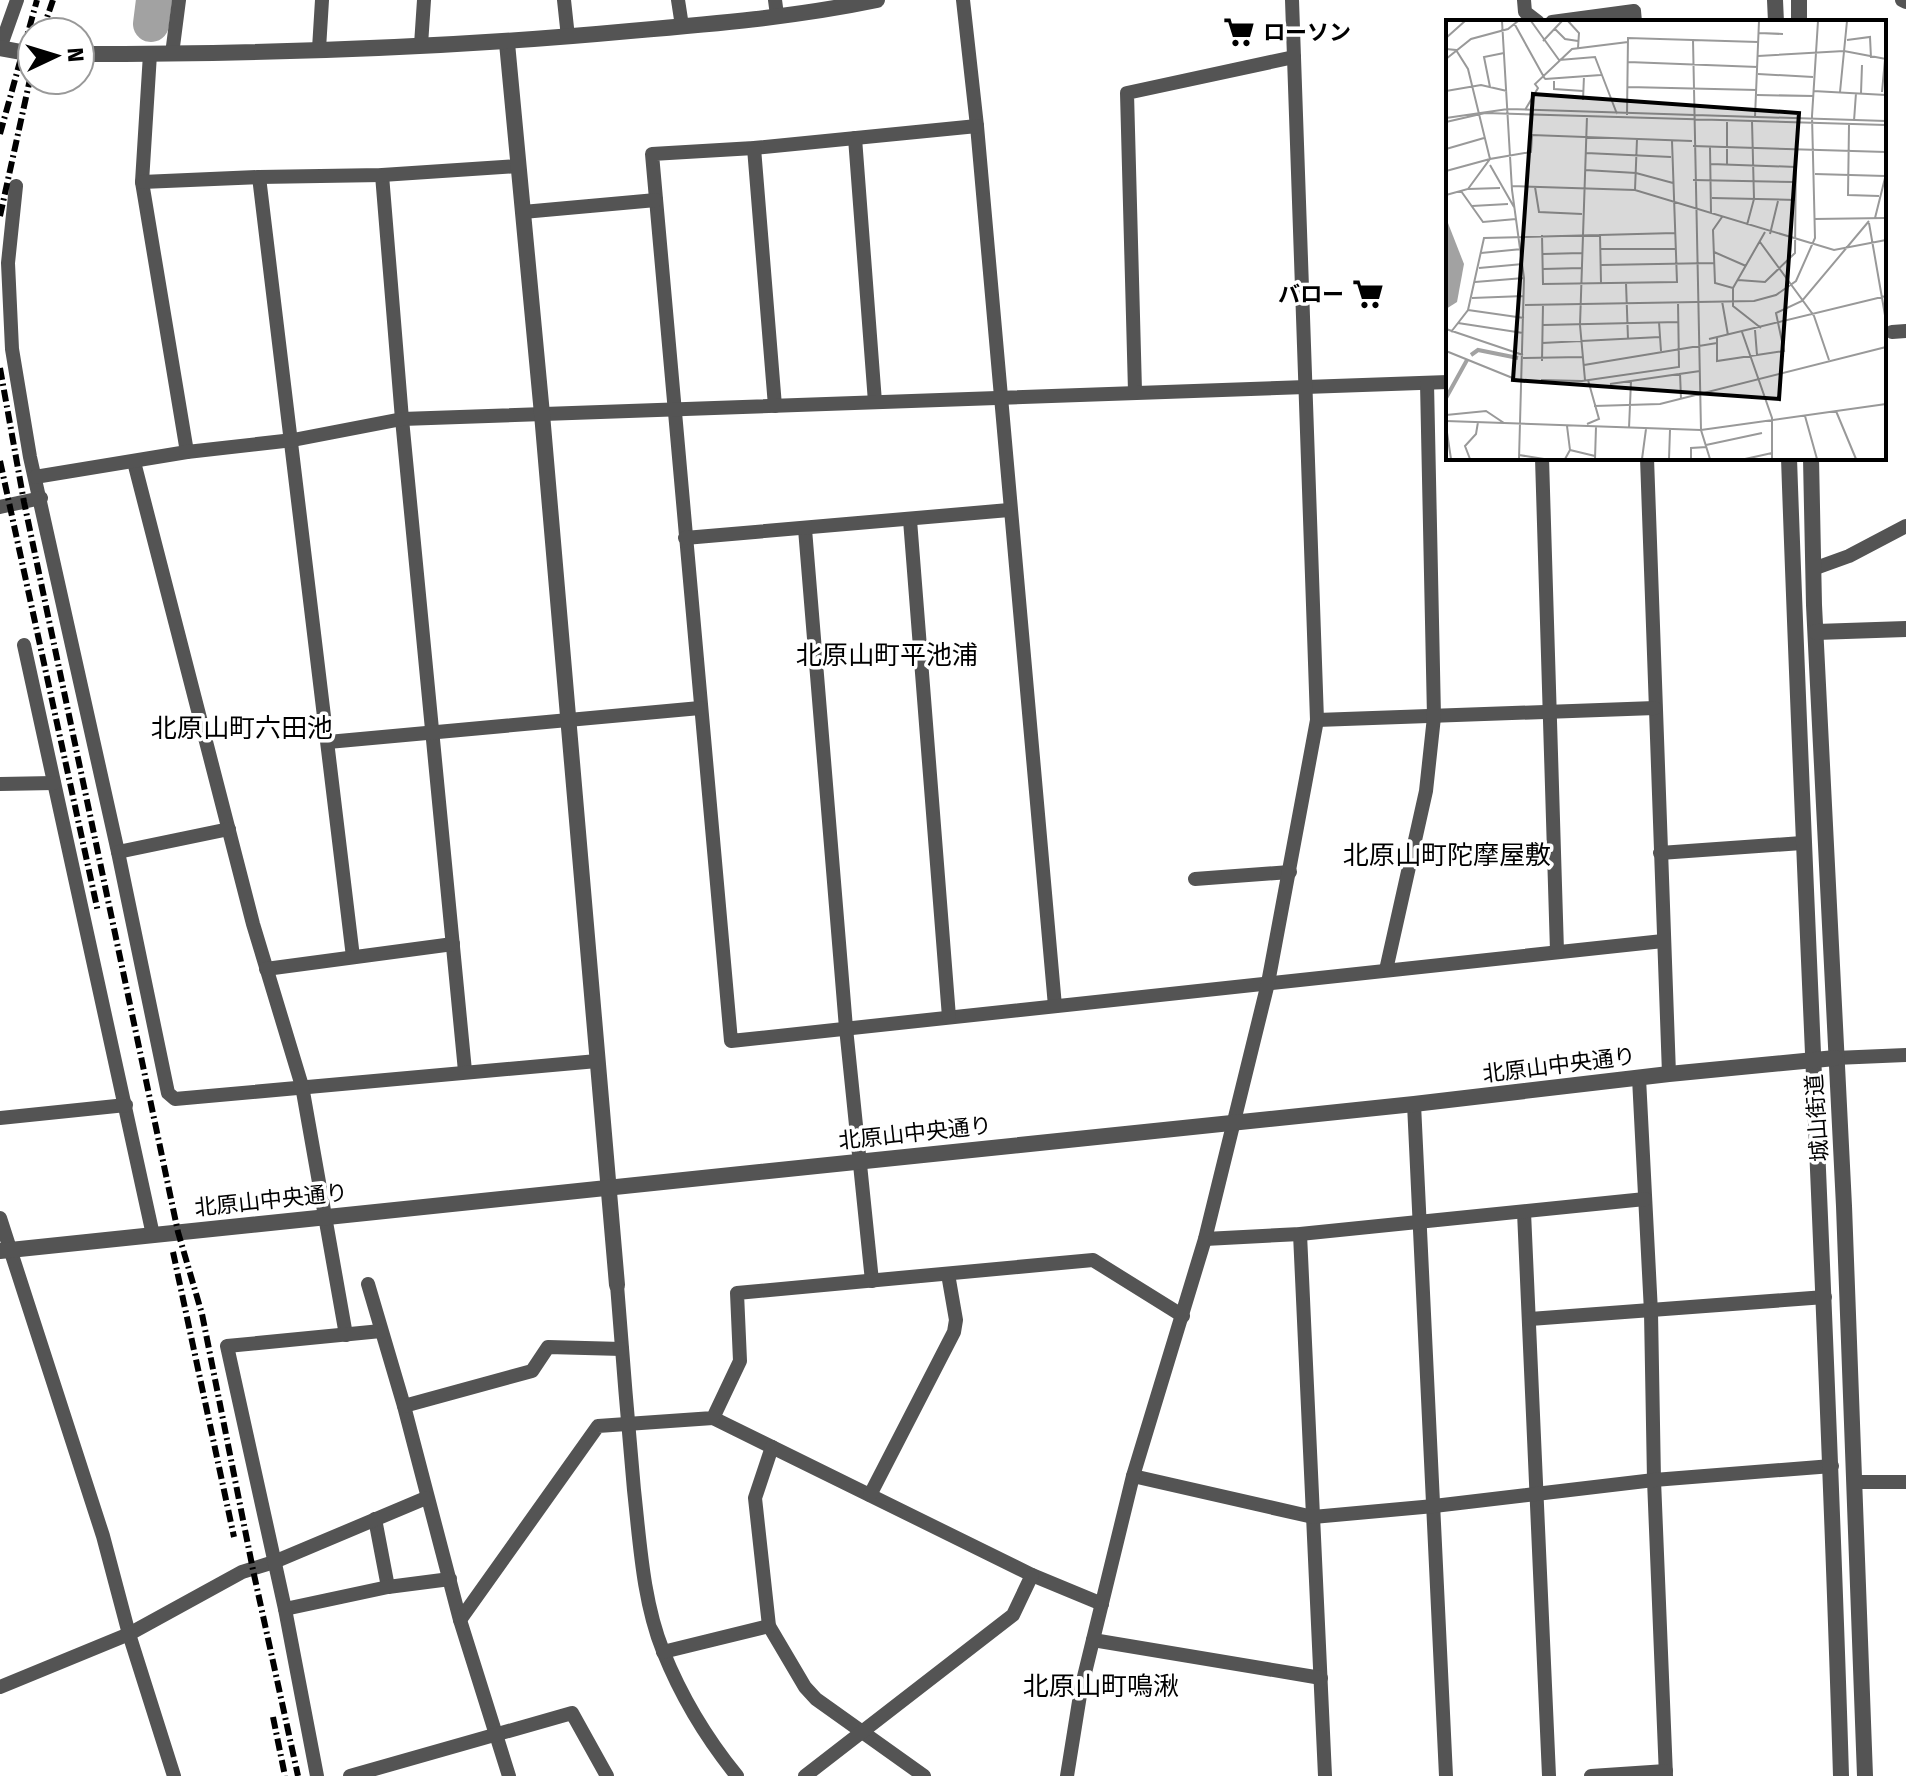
<svg xmlns="http://www.w3.org/2000/svg" width="1906" height="1776" font-family="'Fira Sans','Noto Sans JP',sans-serif">
<style>
.lines{fill:none;stroke-linecap:round;stroke-linejoin:round}
.river{stroke:#a2a2a2;stroke-width:36}
.minor{stroke:#545454;stroke-width:14}
.tertiary{stroke:#545454;stroke-width:16}
.rail{stroke:#000;stroke-width:6;stroke-dasharray:12 4 2 4;stroke-linecap:butt}
.labels{text-anchor:middle;dominant-baseline:central;stroke-width:7;stroke-linejoin:round;paint-order:stroke}
.poi-label{font-size:22px;font-weight:bold;fill:#000;stroke:#fff;text-anchor:start}
.street-label{font-size:22px;fill:#000;stroke:#fff}
.quarter-label{font-size:26px;fill:#000;stroke:#fff}
.inset-river{fill:none;stroke:#a2a2a2;stroke-width:4}
.inset-road{fill:none;stroke:#999;stroke-width:2}
.view{fill:#000;fill-opacity:0.15;stroke:#000;stroke-width:4}
.inset-edge{fill:none;stroke:#000;stroke-width:4}
</style>
<rect width="100%" height="100%" fill="#fff"/>
<g class="lines">
<!-- river -->
<path class="river" d="M151 24 154 0"/>
<!-- minor -->
<g class="minor">
<path d="M564 0 568 37"/>
<path d="M678 0 682 26"/>
<path d="M775 0 777 15"/>
<path d="M963 0 977 126 1055 1006"/>
<path d="M1524 0 1525 12 1538 22"/>
<path d="M1902 0 1906 2"/>
<path d="M1552 22 1634 11 1635 22"/>
<path d="M421 45 424 0"/>
<path d="M0 48 17 0"/>
<path d="M319 49 322 0"/>
<path d="M150 54 142 182 187 452"/>
<path d="M172 54 179 0"/>
<path d="M977 126 754 148 652 154 731 1041 1663 941"/>
<path d="M855 138 875 402"/>
<path d="M754 148 775 406"/>
<path d="M382 175 402 419 465 1071"/>
<path d="M259 177 353 957"/>
<path d="M142 182 259 177 382 175 518 166"/>
<path d="M16 186 8 263 12 349 30 457 118 852 168 1093 175 1099 597 1061"/>
<path d="M523 212 656 200"/>
<path d="M1892 332 1906 331"/>
<path d="M1135 391 1127 93 1294 57"/>
<path d="M1542 458 1557 951"/>
<path d="M1647 458 1669 1074"/>
<path d="M134 462 253 924 302 1086 346 1335"/>
<path d="M35 477 187 452 293 440 402 419 1448 382"/>
<path d="M0 507 41 498"/>
<path d="M910 520 949 1017"/>
<path d="M805 529 846 1028 872 1281"/>
<path d="M685 538 1009 510"/>
<path d="M1813 569 1849 556 1906 526"/>
<path d="M24 645 153 1235"/>
<path d="M1317 720 1655 708"/>
<path d="M328 742 700 708"/>
<path d="M0 784 54 783"/>
<path d="M118 852 229 829"/>
<path d="M1660 853 1802 843"/>
<path d="M1195 879 1290 872"/>
<path d="M266 969 453 944"/>
<path d="M1386 970 1426 791 1434 717 1427 383"/>
<path d="M1835 1058 1906 1055"/>
<path d="M1639 1078 1651 1312 1654 1480 1666 1776"/>
<path d="M1414 1104 1446 1776"/>
<path d="M0 1118 126 1105"/>
<path d="M1524 1212 1549 1776"/>
<path d="M0 1218 103 1536 129 1634 174 1776"/>
<path d="M1300 1234 1325 1776"/>
<path d="M1205 1239 1300 1234 1645 1199"/>
<path d="M368 1284 404 1406 460 1620 509 1776"/>
<path d="M617 1285C622 1353 628 1422 634 1490 640 1544 643 1601 663 1651 681 1696 707 1739 737 1776"/>
<path d="M1530 1319 1825 1297"/>
<path d="M404 1406 532 1371 548 1347 622 1349"/>
<path d="M713 1418 1032 1575 1102 1604"/>
<path d="M772 1447 755 1498 769 1626 805 1687 816 1699 924 1776"/>
<path d="M1133 1476 1313 1517 1434 1506 1654 1480 1832 1466"/>
<path d="M1856 1482H1906"/>
<path d="M870 1495 954 1332 956 1320 948 1274"/>
<path d="M375 1519 388 1587"/>
<path d="M285 1609 388 1587 450 1579"/>
<path d="M460 1620 598 1426 713 1418 740 1361 737 1293 1093 1260 1183 1316"/>
<path d="M1093 1640 1321 1678"/>
<path d="M663 1652 769 1626"/>
<path d="M0 1687 129 1634 242 1572 274 1562 426 1498"/>
<path d="M317 1776 285 1609 227 1346 381 1331"/>
<path d="M350 1776 572 1713 607 1776"/>
<path d="M805 1776 1013 1615 1032 1575"/>
<path d="M1067 1776 1081 1689 1133 1476 1205 1239 1268 983 1317 720 1292 0"/>
<path d="M1591 1776 1666 1771"/>
</g>
<!-- tertiary -->
<g class="tertiary">
<path d="M1775 0 1776 22"/>
<path d="M1799 0V22"/>
<path d="M507 43 542 414 617 1285"/>
<path d="M0 48 32 54"/>
<path d="M80 54C263 54 448 48 630 31 713 24 796 17 877 0"/>
<path d="M1789 458C1804 897 1828 1336 1841 1776"/>
<path d="M1811 458 1814 605 1844 1206 1865 1776"/>
<path d="M1816 632 1906 629"/>
<path d="M0 1251 1414 1104 1669 1074 1835 1058"/>
</g>
<!-- rail -->
<g class="rail">
<path d="M42 32 53 0"/>
<path d="M0 134 37 0"/>
<path d="M0 216 32 70"/>
<path d="M0 368 24 502 178 1232 202 1314 253 1570 298 1776"/>
<path d="M0 461 98 912"/>
<path d="M173 1252 234 1537"/>
<path d="M273 1717 285 1776"/>
</g>
</g>
<!-- icons -->
<defs>
<symbol id="supermarket-bare" viewBox="-9 -9 18 18"><path d="M-6-5.5h2.5l.6 2H6L4.5 2H-2.5L-4.4-4H-6ZM-1.5 3.2a1.3 1.3 0 1 0 .1 0ZM3 3.2a1.3 1.3 0 1 0 .1 0Z" fill="#000" stroke="#fff" stroke-width="2.5" paint-order="stroke"/></symbol>
</defs>
<g fill-rule="evenodd">
<use href="#supermarket-bare" x="1217" y="10" width="44" height="44"/>
<use href="#supermarket-bare" x="1346" y="272" width="44" height="44"/>
</g>
<g class="labels">
<!-- poi labels -->
<g class="poi-label">
<text x="1263" y="32">ローソン</text>
<text x="1344" y="294" text-anchor="end">バロー</text>
</g>
<!-- street labels -->
<g class="street-label">
<text transform="translate(1559 1065) rotate(-7)">北原山中央通り</text>
<text transform="translate(1817 1118) rotate(-94)">城山街道</text>
<text transform="translate(915 1133) rotate(-6)">北原山中央通り</text>
<text transform="translate(271 1200) rotate(-6)">北原山中央通り</text>
</g>
<!-- quarter labels -->
<g class="quarter-label">
<text x="887" y="655">北原山町平池浦</text>
<text x="242" y="728">北原山町六田池</text>
<text x="1447" y="855">北原山町陀摩屋敷</text>
<text x="1101" y="1686">北原山町鳴湫</text>
</g>
</g>
<!-- overview -->
<g transform="translate(1446 20)">
<rect width="440" height="440" fill="#fff"/>
<path d="M0 198 18 244 11 282 0 289Z" fill="#a2a2a2"/>
<path class="inset-river" d="M25 335 32 330 72 338M0 378 21 340"/>
<path class="inset-road" d="M56 1 66 170 78 258 73 439M85 1 113 40M122 1 133 13 132 28M68 3 99 59M109 9 119 19 132 21M313 13 337 14M0 18 19 1M247 20 255 410 264 439M401 20 424 17 425 38M97 21 116 1M0 29 10 30 22 49 44 139 0 151M312 36 398 31 440 39M0 39 25 19 62 9 72 1M113 40 149 37 171 94M182 42 312 47M312 54 367 57M99 59 155 55M108 61V69L137 71M44 67 38 37 58 33M182 67 311 70M0 71 35 65 61 71M367 71 440 75M394 72 401 1M436 72 439 39M415 73 416 45M311 75 367 76M137 80 138 56M79 90 92 68 89 64 126 29 182 22M181 95 182 18 312 22M309 97 313 1M0 98 62 89 440 101M281 100V145M408 101 410 73M0 102 39 93 440 105M403 105 402 175 433 176M247 126 440 132M264 127 265 193M0 129 38 118M140 133 225 137M265 144 350 147M44 145 68 187M139 150 190 153 227 163M369 154 439 156M247 160 349 162M66 166 189 170 388 230 440 220M89 167 93 192 136 194M22 169 54 168M189 170 191 119M15 171 37 202 70 199M0 175 22 169 44 139 85 132 86 115 246 121M266 178 350 180M26 186 62 184M276 197 267 210 269 263 287 268V286L315 308M429 198 440 154M368 199 440 198M423 203 440 301M301 205 308 179 306 101M154 214 155 263M324 214 332 181M96 215 97 264 231 262 226 121M314 222 368 296 383 340M154 229H229M268 232 300 246M35 233 76 229M97 234 136 233M155 245 268 243M33 248 77 244M97 249 136 248M292 260 319 262 349 233 350 129M29 262 78 258M180 263 182 319M287 268 319 212M26 278 78 276M276 281 282 315M79 285 308 281 330 275 350 261 369 218 366 96 372 1M22 290 78 298M213 302 215 331M12 303 77 313M97 305 233 302M0 309 77 335M309 310 311 335M5 312 22 290 38 218 229 213M296 312 326 398V439M271 317V341L338 331 330 293 356 281 423 201M263 319 440 276M96 323 214 317M0 331 74 361M77 338 137 337M96 341 97 284M138 345 271 323M234 353 235 379M95 360 136 361 233 347 232 282M139 360 134 305 141 96M164 364 254 351M148 386 214 384 440 327M390 391 410 439M0 395 40 391 58 403M359 396 371 439M0 401 255 410 440 384M141 404 153 399 142 360M0 406 5 439M183 408 185 361M260 425 316 413M124 430 149 436M73 435 98 439M24 439 19 426 30 414 32 402M119 439 124 430 121 406M149 439 150 407M196 439 200 409M223 439 224 410M245 439V428L261 427M299 439 326 433"/>
<path class="view" d="M87 74 353 93 333 379 67 360Z"/>
<rect width="440" height="440" class="inset-edge"/>
</g>
<!-- north arrow -->
<g transform="translate(56 56) rotate(86)"><circle r="38" fill="#ffffff" stroke="#999999" stroke-width="2"/>
<path d="M0-6L14 30L0 20L-14 30Z" fill="#000000"/>
<text y="-12" font-size="22" font-weight="bold" text-anchor="middle" fill="#000000">N</text>
</g>
</svg>
